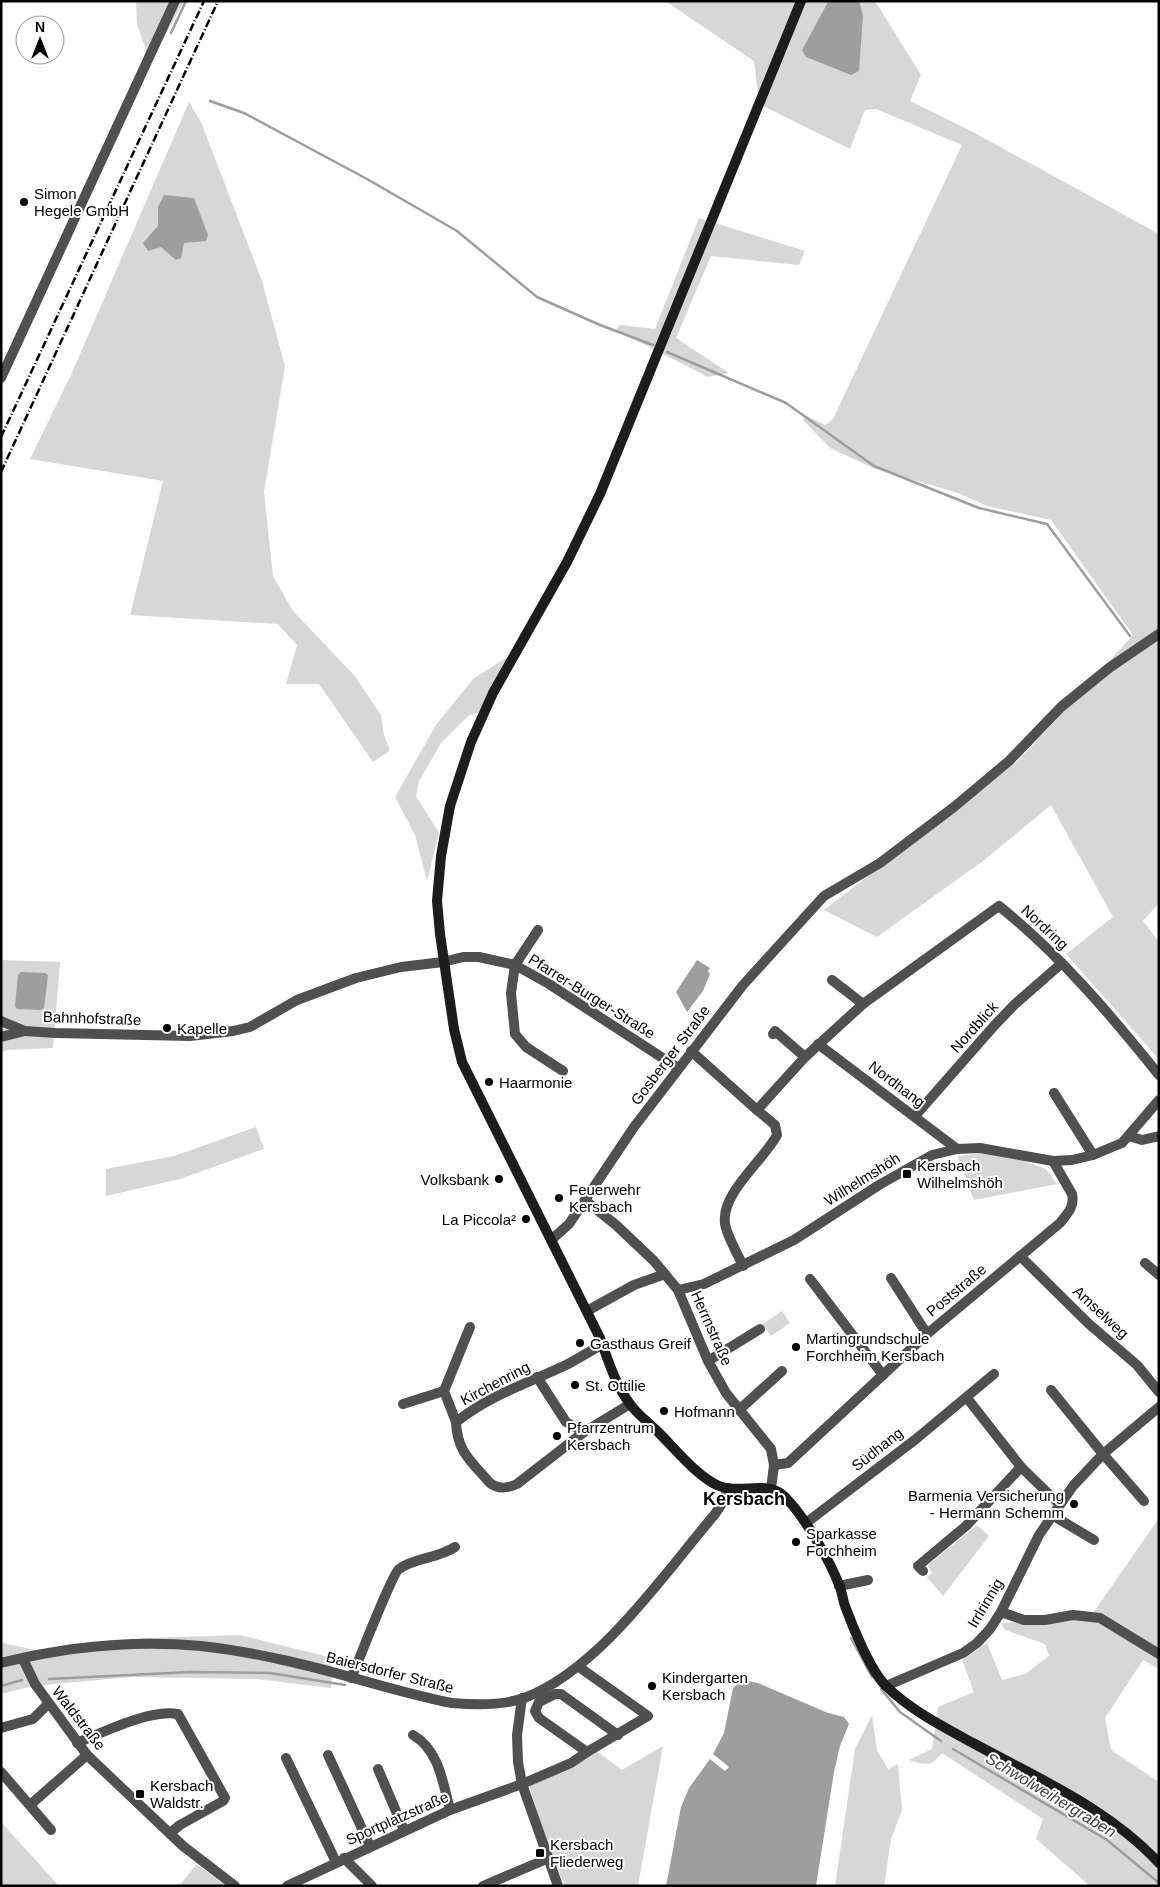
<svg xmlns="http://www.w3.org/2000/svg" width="1160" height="1887" font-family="Arial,sans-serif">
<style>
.green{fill:#d7d7d7}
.water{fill:#9e9e9e}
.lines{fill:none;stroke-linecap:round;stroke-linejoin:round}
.stream{stroke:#9e9e9e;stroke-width:2.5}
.minor{stroke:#505050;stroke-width:10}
.tertiary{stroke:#505050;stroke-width:10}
.secondary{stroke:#1d1d1d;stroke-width:10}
.rail{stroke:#000;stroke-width:2.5;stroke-dasharray:8 2.5 1 2.5;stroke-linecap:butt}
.poi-dot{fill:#000;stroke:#fff;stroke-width:2}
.labels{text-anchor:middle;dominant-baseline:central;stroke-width:4;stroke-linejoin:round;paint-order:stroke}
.poi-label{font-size:15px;fill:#000;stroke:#fff;text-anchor:start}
.street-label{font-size:15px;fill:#000;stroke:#fff}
.water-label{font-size:16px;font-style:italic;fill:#3f3f3f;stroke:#fff}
.quarter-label{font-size:18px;font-weight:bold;fill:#000;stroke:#fff}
</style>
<rect width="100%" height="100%" fill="#fff"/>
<!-- green -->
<g class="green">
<path d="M136 1H184L150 62 137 24Z"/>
<path d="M665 1H875L921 75 910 101 973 132 1159 234V903L1143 921 1159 942V1059L1066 954 1113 917 1051 805 983 861 877 937 824 910 1020 759 1133 635 1051 520 987 506 958 493 873 468 830 448 803 420 805 415 825 425 833 419 962 145 876 109 865 110 850 149 759 104 754 61Z"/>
<path d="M189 102 201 122 262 281 285 366 264 492 273 576 293 611 354 675 381 715 384 735 390 751 373 762 319 684H286L297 645 278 624 130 615 163 481 30 459 71 375Z"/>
<path d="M699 218 805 251 799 265 711 256 676 338 729 373 708 377 616 330 620 325 655 329Z"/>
<path d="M509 656 478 713 469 715 441 743 419 781 416 796 439 833 427 881 415 835 395 797 436 725 474 678Z"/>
<path d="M1 960 60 962 53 1048 6 1050 1 1053Z"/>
<path d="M256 1127 264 1149 180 1179 106 1196V1169L174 1156Z"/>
<path d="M986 1153 1021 1160 1046 1169 1057 1184 974 1200 957 1156Z"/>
<path d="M782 1311 790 1323 771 1336 763 1324Z"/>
<path d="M1159 1518V1669L1143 1660 1105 1718 1111 1750 1159 1782V1886H1090L1036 1839 1043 1819 942 1753C930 1768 927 1765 909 1760L932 1749 938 1707 974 1692 962 1660 987 1643 1002 1680 1025 1674 1049 1656 1045 1644 1005 1630 1001 1623 1044 1621 1091 1616Z"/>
<path d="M977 1525 989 1536 943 1596 927 1577 932 1573 928 1565Z"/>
<path d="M240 1635 333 1658 331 1688 256 1679 131 1677 33 1686 1 1694V1643L37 1650 145 1638Z"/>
<path d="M872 1715 877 1750 888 1769 898 1764 902 1810 891 1839 884 1886H835L855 1749Z"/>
<path d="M663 1746 638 1886H565L545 1841 529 1784 594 1749 622 1770Z"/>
<path d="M1 1822 59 1886H1Z"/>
<path d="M197 1864 226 1886H179Z"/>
</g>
<!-- water -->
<g class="water">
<path d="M859 1 863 16 859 71 851 75 806 57 802 50 828 2Z"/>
<path d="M164 195 194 198 208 235 206 241 184 243 181 258 176 260 161 247 148 251 143 243 158 226V207Z"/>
<path d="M697 960 710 968 708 971 710 974 703 991 687 1012 676 992Z"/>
<path d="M21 972 45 973 48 975 44 1008 41 1010 17 1009 15 1006 18 975Z"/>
<path d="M743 1680 758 1683 828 1713 844 1717 849 1724 840 1746 834 1772 816 1886H666L681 1807 689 1788 710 1759 725 1771 729 1767 713 1754 724 1733 733 1688Z"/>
</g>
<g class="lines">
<!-- stream -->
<g class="stream">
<path d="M171 33 186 1"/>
<path d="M210 101 244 113 367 179 457 231 537 297 600 325 653 345"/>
<path d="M667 352 786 403 874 466 979 508 1047 524 1130 636"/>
<path d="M851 1638 872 1677"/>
<path d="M49 1679 190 1672 270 1673 345 1685"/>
<path d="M1 1686 22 1680"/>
<path d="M881 1689 900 1712 941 1741"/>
<path d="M953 1749 1107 1840 1159 1883"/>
</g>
<!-- minor -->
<g class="minor">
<path d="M1 378 175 1"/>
<path d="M538 930 515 965 511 993 515 1034 526 1047 563 1071"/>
<path d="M443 962 463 957H479L515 965 549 984 678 1068"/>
<path d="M832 980 863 1004"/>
<path d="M773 1034 775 1031 805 1057"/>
<path d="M818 1044 957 1149"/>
<path d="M691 1051 757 1110 805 1057 863 1004 999 906C1060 955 1110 1014 1159 1075"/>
<path d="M1054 1093 1093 1155"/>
<path d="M915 1116 993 1027 1014 1005 1062 963"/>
<path d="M1129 1136 1142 1140 1159 1136"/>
<path d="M586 1201 616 1225 654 1261 678 1290 708 1361 726 1393 771 1449 774 1465 771 1489"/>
<path d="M1020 1256 1089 1324 1137 1365 1159 1392"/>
<path d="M1145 1263 1159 1275"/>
<path d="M743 1266C738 1254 726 1235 725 1223 721 1193 764 1160 777 1135L775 1125 757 1110"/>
<path d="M891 1278 927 1334"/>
<path d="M810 1279 883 1375"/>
<path d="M678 1290 704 1284 794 1240 879 1185 932 1155 957 1149 980 1148 1053 1161 1072 1160 1093 1155 1122 1143 1159 1100"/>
<path d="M587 1311 634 1285 665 1274"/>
<path d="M603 1344C590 1351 578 1359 566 1365 526 1384 492 1394 456 1422 457 1452 472 1462 490 1483 499 1490 508 1488 517 1484L584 1432 630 1404"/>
<path d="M708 1361 760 1329"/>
<path d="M537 1377 566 1422 584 1432"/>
<path d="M1051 1390 1103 1454 1144 1501"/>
<path d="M967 1398 1021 1467 1059 1504"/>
<path d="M403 1404 444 1391"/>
<path d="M739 1410 782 1371"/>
<path d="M456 1422 444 1391 470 1327"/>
<path d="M774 1465 788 1463 927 1334 1060 1223C1067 1214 1075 1207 1072 1194L1053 1161"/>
<path d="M1052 1515 1094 1540"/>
<path d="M806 1523 916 1439 994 1374"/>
<path d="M923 1571 918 1566 966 1526 1021 1467"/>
<path d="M839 1586 868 1580"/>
<path d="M1001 1612 1024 1620H1045L1073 1615 1100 1618 1159 1654"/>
<path d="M23 1659 35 1684 87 1755 183 1846 235 1886"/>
<path d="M351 1678C358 1663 392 1574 399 1569 416 1557 437 1559 455 1547"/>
<path d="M886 1686 963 1653 977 1643 990 1629 1001 1612 1039 1535 1073 1486 1103 1454 1159 1407"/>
<path d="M1 1728 33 1719 48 1704"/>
<path d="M413 1735C439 1750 443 1783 450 1810"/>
<path d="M77 1743C103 1732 150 1709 178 1714L225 1798 223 1801 180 1825 170 1833"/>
<path d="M587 1752 539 1718 535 1711 539 1702 555 1694H561L618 1735"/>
<path d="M328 1755 370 1846"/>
<path d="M286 1758 336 1862"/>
<path d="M378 1769 404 1830"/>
<path d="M1 1772 51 1830"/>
<path d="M30 1805 87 1755"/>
<path d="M344 1858 372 1886"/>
<path d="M287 1886 450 1810 522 1784 571 1763 587 1752 648 1716 579 1667"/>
<path d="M483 1886 549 1858"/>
</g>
<!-- tertiary -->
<g class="tertiary">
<path d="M1 1021 25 1031 55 1033 190 1036 233 1031 250 1027 297 1000 356 978 401 967 443 962"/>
<path d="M1 1037 25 1031"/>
<path d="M551 1240 569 1224 634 1127 743 985 824 896 880 863 954 807 1009 761 1061 707 1109 668 1159 634"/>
<path d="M1 1663C65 1647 135 1640 201 1646 228 1649 256 1654 283 1660 340 1672 395 1692 452 1703 475 1705 502 1706 524 1698 599 1670 664 1574 715 1514L723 1502 728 1488"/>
<path d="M522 1698 517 1735 518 1762 522 1784 558 1886"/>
</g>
<!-- secondary -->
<path class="secondary" d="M801 1 600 494 567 562 493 693 471 742 450 806 441 856 437 901 440 934 454 1029 462 1062 600 1338C608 1360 616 1386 630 1404 637 1414 648 1422 656 1430 674 1447 696 1476 719 1486 741 1495 767 1479 785 1497 805 1517 830 1561 840 1587 842 1593 843 1600 845 1606 853 1628 870 1669 885 1685 910 1710 942 1726 973 1743 1037 1778 1108 1808 1159 1863"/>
<!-- rail -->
<g class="rail">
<path d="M1 437 204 1"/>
<path d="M1 472 218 1"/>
</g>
</g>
<!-- markers -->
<g class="poi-dot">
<circle cx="24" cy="202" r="5"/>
<circle cx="167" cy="1028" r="5"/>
<circle cx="489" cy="1082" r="5"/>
<rect x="902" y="1169" width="10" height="10" rx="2.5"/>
<circle cx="499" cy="1179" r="5"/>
<circle cx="559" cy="1198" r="5"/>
<circle cx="526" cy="1219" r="5"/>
<circle cx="580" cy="1343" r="5"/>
<circle cx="796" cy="1347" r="5"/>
<circle cx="575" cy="1385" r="5"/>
<circle cx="664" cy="1411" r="5"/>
<circle cx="557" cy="1436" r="5"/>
<circle cx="1074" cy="1504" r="5"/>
<circle cx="796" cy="1542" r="5"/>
<circle cx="652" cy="1686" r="5"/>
<rect x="135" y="1789" width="10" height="10" rx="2.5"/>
<rect x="535" y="1848" width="10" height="10" rx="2.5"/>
</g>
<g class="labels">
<!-- poi labels -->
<g class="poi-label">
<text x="34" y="193">Simon<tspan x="34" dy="17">Hegele GmbH</tspan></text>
<text x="177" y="1028">Kapelle</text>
<text x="499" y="1082">Haarmonie</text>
<text x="917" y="1165">Kersbach<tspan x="917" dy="17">Wilhelmshöh</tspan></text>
<text x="489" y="1179" text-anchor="end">Volksbank</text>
<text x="569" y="1189">Feuerwehr<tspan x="569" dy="17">Kersbach</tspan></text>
<text x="516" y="1219" text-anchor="end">La Piccola²</text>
<text x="806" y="1338">Martingrundschule<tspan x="806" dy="17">Forchheim Kersbach</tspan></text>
<text x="590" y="1343">Gasthaus Greif</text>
<text x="585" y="1385">St. Ottilie</text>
<text x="674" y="1411">Hofmann</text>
<text x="567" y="1427">Pfarrzentrum<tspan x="567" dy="17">Kersbach</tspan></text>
<text x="1064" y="1495" text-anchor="end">Barmenia Versicherung<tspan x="1064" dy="17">- Hermann Schemm</tspan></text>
<text x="806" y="1533">Sparkasse<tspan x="806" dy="17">Forchheim</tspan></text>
<text x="662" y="1677">Kindergarten<tspan x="662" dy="17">Kersbach</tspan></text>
<text x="150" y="1785">Kersbach<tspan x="150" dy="17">Waldstr.</tspan></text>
<text x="550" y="1844">Kersbach<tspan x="550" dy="17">Fliederweg</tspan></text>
</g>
<!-- street labels -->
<g class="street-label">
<text transform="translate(1045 927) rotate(43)">Nordring</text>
<text transform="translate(592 996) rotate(32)">Pfarrer-Burger-Straße</text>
<text transform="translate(92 1018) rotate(2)">Bahnhofstraße</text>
<text transform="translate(974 1027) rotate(-48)">Nordblick</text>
<text transform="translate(670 1055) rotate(-53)">Gosberger Straße</text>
<text transform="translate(897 1084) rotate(37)">Nordhang</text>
<text transform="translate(862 1179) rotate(-32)">Wilhelmshöh</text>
<text transform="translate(956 1290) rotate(-40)">Poststraße</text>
<text transform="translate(1101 1312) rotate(43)">Amselweg</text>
<text transform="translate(712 1328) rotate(66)">Herrnstraße</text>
<text transform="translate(495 1383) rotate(-28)">Kirchenring</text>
<text transform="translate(877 1449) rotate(-38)">Südhang</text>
<text transform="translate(985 1603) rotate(-59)">Irrlrinnig</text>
<text transform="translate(390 1672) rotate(14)">Baiersdorfer Straße</text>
<text transform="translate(79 1718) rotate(52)">Waldstraße</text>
<text transform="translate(397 1818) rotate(-24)">Sportplatzstraße</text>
</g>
<!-- water labels -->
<g class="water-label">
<text transform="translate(1051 1795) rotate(31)">Schwolweihergraben</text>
</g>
<!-- quarter labels -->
<g class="quarter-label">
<text x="744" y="1499">Kersbach</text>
</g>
</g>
<!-- border -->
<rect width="1160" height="1887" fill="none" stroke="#000000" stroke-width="5"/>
<!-- north arrow -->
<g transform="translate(40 40)"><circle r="24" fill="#ffffff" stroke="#999999"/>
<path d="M0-4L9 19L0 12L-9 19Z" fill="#000000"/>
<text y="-8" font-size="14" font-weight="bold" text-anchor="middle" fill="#000000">N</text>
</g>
</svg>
